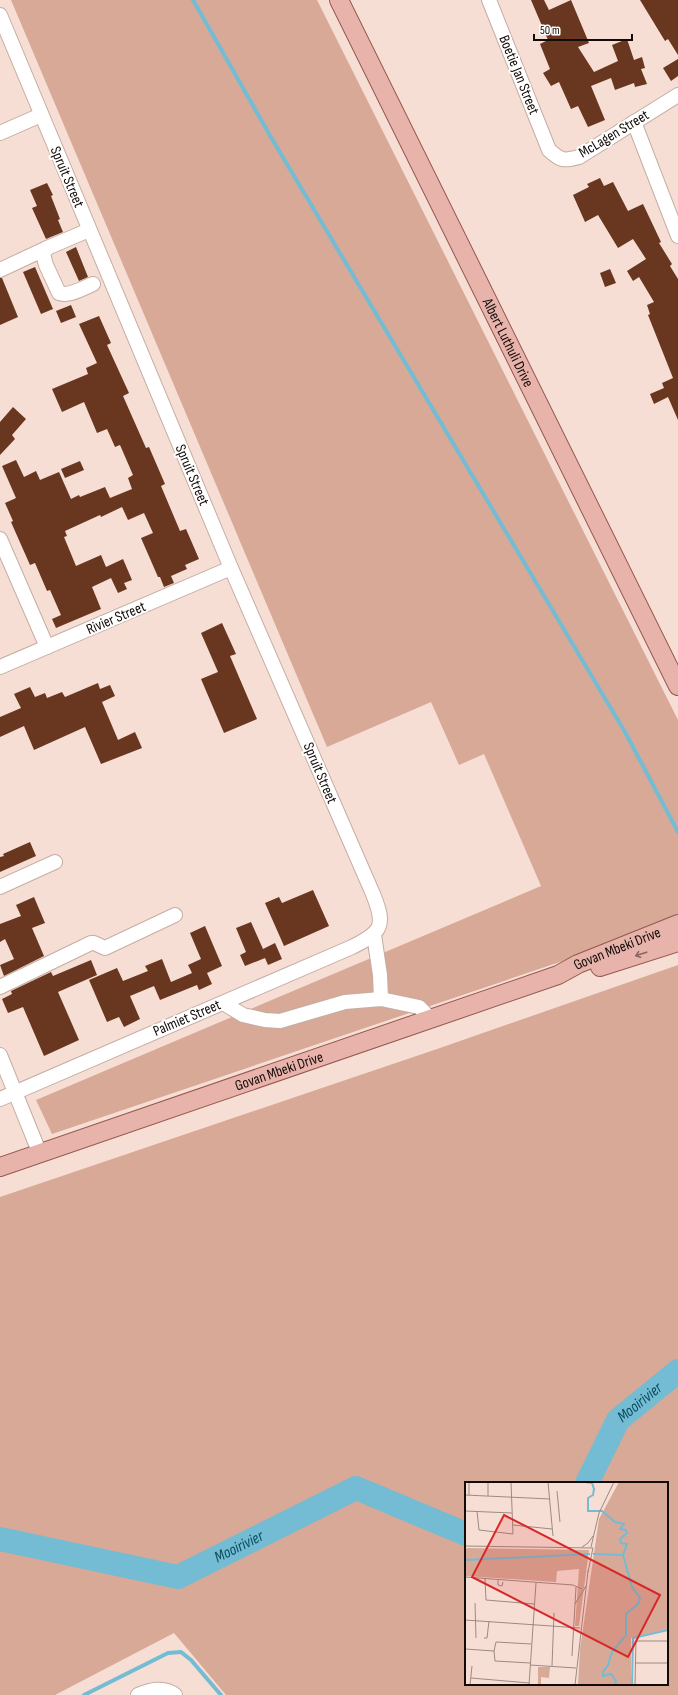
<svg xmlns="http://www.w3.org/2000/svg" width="678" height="1695" font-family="'Sofia Sans Condensed',sans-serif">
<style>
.green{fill:#d7a996;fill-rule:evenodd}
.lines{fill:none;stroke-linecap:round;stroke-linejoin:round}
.stream{stroke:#73bcd3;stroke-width:4}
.river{stroke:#73bcd3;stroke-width:24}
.building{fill:#69361f}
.minor-casing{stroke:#c5ada3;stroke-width:16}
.major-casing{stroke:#94584e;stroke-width:20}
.minor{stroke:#fff;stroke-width:14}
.major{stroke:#e8b3ab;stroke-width:18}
.oneway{stroke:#886762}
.labels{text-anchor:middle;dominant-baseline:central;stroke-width:4;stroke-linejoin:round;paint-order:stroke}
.street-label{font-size:15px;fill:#130b08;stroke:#fff}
.water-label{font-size:16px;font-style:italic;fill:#0c4c5e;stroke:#fff}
.inset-river{fill:none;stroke:#73bcd3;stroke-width:2}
.inset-road{fill:none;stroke:#9c8a82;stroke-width:1}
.view{fill:#d62828;fill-opacity:0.15;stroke:#d62828;stroke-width:2}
.inset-edge{fill:none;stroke:#130b08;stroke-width:2}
</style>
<rect width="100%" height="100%" fill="#f7ded4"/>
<!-- green -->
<g class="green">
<path d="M11 0H317L678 720V920L619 942 52 1134 36 1100 541 886 484 754 459 765 431 702 327 747Z"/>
<path d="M678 965V1695H226L174 1633 55 1695H0V1197L440 1048ZM466 1483H667V1684H466Z"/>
</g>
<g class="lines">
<!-- stream -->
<g class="stream">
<path d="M193 0 272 139 625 732 678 832"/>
<path d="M84 1695 168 1653 181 1652 191 1660 221 1695"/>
</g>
<!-- river -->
<g class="river">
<path id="s1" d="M587 1483 618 1420 678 1371"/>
<path id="s2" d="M0 1539 178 1577 356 1488 466 1534"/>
</g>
</g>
<!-- building -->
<g class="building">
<path d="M531 0H544L549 10 571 0 589 43 578 47 594 72 618 61 612 45 627 39 634 60 642 57 645 68 641 69 647 84 635 87 634 83 615 90 611 78 591 86 605 120 588 127 578 106 571 109 559 82 551 86 543 73 550 69 540 44 548 40Z"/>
<path d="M640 0H678V55L668 39 665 41Z"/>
<path d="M678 59V76L671 81 663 68Z"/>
<path d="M600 178 604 186 613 182 628 211 643 204 661 242 659 243 672 264 670 266 678 279V420L668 397 654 404 650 394 664 388 662 383 673 378 648 315 650 314 647 305 654 302 639 277 633 281 627 271 646 259 633 239 618 248 598 215 585 222 573 195 589 187 587 184Z"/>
<path d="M47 183 53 195 51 196 60 219 58 220 63 232 46 239 32 208 37 206 30 190Z"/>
<path d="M76 247 88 277 79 281 66 252Z"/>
<path d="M35 267 53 309 41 314 23 272Z"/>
<path d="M610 269 616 283 605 287 600 273Z"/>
<path d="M0 278H2L18 317 0 325Z"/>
<path d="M71 305 76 317 61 323 56 311Z"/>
<path d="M99 316 111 343 107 345 129 393 123 396 146 448 149 447 165 484 161 486 180 531 186 529 199 559 185 565 187 569 171 576 174 583 164 587 160 577H158L141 538 153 533 144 513 128 520 122 507 101 517 100 515 65 531 67 536 64 537 76 566 101 555 106 567 123 559 132 580 124 583 127 589 118 593 111 578 92 587 101 609 56 628 52 619 61 615 50 590 47 591 35 563 30 565 11 522 13 521 5 503 16 498 2 466 16 460 24 477 36 471 40 480 59 472 71 499 79 495 80 497 105 487 110 498 132 489 128 478 133 475 120 445 115 447 107 429 97 433 84 402 62 412 52 389 88 374 86 368 97 363 79 324Z"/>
<path d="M13 407 26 419 12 435 15 439 0 455V422Z"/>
<path d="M80 461 84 470 65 478 61 469Z"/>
<path d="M222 623 236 654 230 656 257 719 224 733 201 679 218 672 201 633Z"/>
<path d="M98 683 100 689 110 685 115 696 102 702 118 740 135 732 142 748 101 764 85 727 34 750 24 726 0 737V717L21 708 14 694 30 687 35 697 45 693 47 698 62 692 65 697Z"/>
<path d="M30 842 36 856 0 872V857L4 856 3 854Z"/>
<path d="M313 890 329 926 284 946 265 903 279 897 282 903Z"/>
<path d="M34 897 45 923 32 928 44 956 4 976 0 965 14 959 5 939 0 942V924L21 916 16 905Z"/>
<path d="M251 922 263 949 275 943 282 959 268 965 265 958 245 966 240 955 246 952 236 928Z"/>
<path d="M205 926 222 966 207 973 212 984 199 990 197 985 160 1000 154 986 130 996 140 1019 124 1027 119 1017 107 1022 89 980 117 968 123 981 148 971 145 966 162 959 171 982 192 973 188 965 201 959 190 933Z"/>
<path d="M91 960 97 975 58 992 79 1040 44 1056 23 1007 8 1013 2 999 12 994 11 991 51 972 53 976Z"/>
</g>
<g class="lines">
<defs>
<g id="minor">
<path d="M489 0 549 150C561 161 564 161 579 157L678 95"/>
<path d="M0 15 231 568 373 894C386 926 382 932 352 947L0 1099"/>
<path d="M634 122 678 236"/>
<path d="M0 133 41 115"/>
<path d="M89 230 47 248 43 254 46 265 59 293C69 297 83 288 93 284"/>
<path d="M0 270 47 248"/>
<path d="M0 539 47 647"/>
<path d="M0 667 231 568"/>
<path d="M0 887 55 862"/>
<path d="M374 935 380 975 381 999"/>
<path d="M0 987 91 943H94L105 948 175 915"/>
<path d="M223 1003 243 1015 265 1020 280 1021 345 1002 381 999 419 1007 431 1019"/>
<path d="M0 1055 40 1154"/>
<path d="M138 1695C150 1690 164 1686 175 1695"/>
</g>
<g id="major">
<path id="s3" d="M339 0 678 686"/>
<path d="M600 967 678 942"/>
<path id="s4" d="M0 1167 558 975 578 964 678 924"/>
</g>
</defs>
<!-- minor casing -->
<use href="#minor" class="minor-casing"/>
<!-- major casing -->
<use href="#major" class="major-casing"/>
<!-- minor -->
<use href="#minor" class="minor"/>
<!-- major -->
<use href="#major" class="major"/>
</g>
<!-- one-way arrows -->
<defs><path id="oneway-shaft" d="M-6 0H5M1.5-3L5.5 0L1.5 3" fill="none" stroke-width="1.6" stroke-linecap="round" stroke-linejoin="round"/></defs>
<use class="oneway" href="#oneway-shaft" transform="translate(641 954) rotate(162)"/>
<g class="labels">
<!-- street labels -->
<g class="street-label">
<text transform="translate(519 75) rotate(68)">Boetie Jan Street</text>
<text transform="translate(614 134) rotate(-31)">McLagen Street</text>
<text transform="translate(67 177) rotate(67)">Spruit Street</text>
<text stroke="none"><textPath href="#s3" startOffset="382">Albert Luthuli Drive</textPath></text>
<text transform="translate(192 475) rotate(67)">Spruit Street</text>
<text transform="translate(116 618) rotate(-23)">Rivier Street</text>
<text transform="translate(320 773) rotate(67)">Spruit Street</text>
<text stroke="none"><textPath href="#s4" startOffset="655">Govan Mbeki Drive</textPath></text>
<text transform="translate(187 1018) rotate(-23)">Palmiet Street</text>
<text stroke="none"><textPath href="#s4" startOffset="295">Govan Mbeki Drive</textPath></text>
</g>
<!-- water labels -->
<g class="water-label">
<text stroke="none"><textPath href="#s1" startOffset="98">Mooirivier</textPath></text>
<text stroke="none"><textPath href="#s2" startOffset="250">Mooirivier</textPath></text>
</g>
</g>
<!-- overview -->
<g transform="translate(465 1482)">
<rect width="203" height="203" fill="#f7ded4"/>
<path d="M154 0H203V147L166 156V203H113L115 167 134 37ZM3 66 124 68 114 144H110L114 87 92 89 91 100 0 94V67ZM73 185H85L84 196 76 195V203H73Z" fill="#d7a996"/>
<path class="inset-river" d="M120 0 127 1 129 7 128 13 123 16V29H137L150 40 159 42 155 47 161 48 162 51 155 57 156 61 162 62 158 73 167 105 175 116 173 122 161 132V153L147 170 143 183 138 190V194L146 192 151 199 150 203M128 72 158 73M0 78 125 72M167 203 168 156 203 148"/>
<path class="inset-road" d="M83 0 88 54M92 9 95 40M0 13 85 17M4 13V0M23 14V0M0 29 47 31M12 29 14 48 48 52 46 0M48 43 87 47M0 64 128 66 123 90M117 65 123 61 128 54M126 65 134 31 149 0M0 95 108 103 117 107M20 97 21 118 69 122M33 98V103L37 104 38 100M10 121 11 156M110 122 121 104M0 138 115 146M19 156H22L24 139M0 167 29 169M107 174 111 105M65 181 30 179 29 169 31 160 66 162M170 181H203M65 183 111 186M87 184 89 131M6 196 64 201M5 203 7 184M64 203 71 101M110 203 123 89M170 203 171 159H203"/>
<path class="view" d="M39 33 195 113 163 175 7 95Z"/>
<rect width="203" height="203" class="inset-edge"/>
</g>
<!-- scale -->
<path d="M534 34v6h98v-6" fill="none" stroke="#130b08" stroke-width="2"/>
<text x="540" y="34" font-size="12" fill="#130b08" stroke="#ffffff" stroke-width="3" paint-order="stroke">50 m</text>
</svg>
